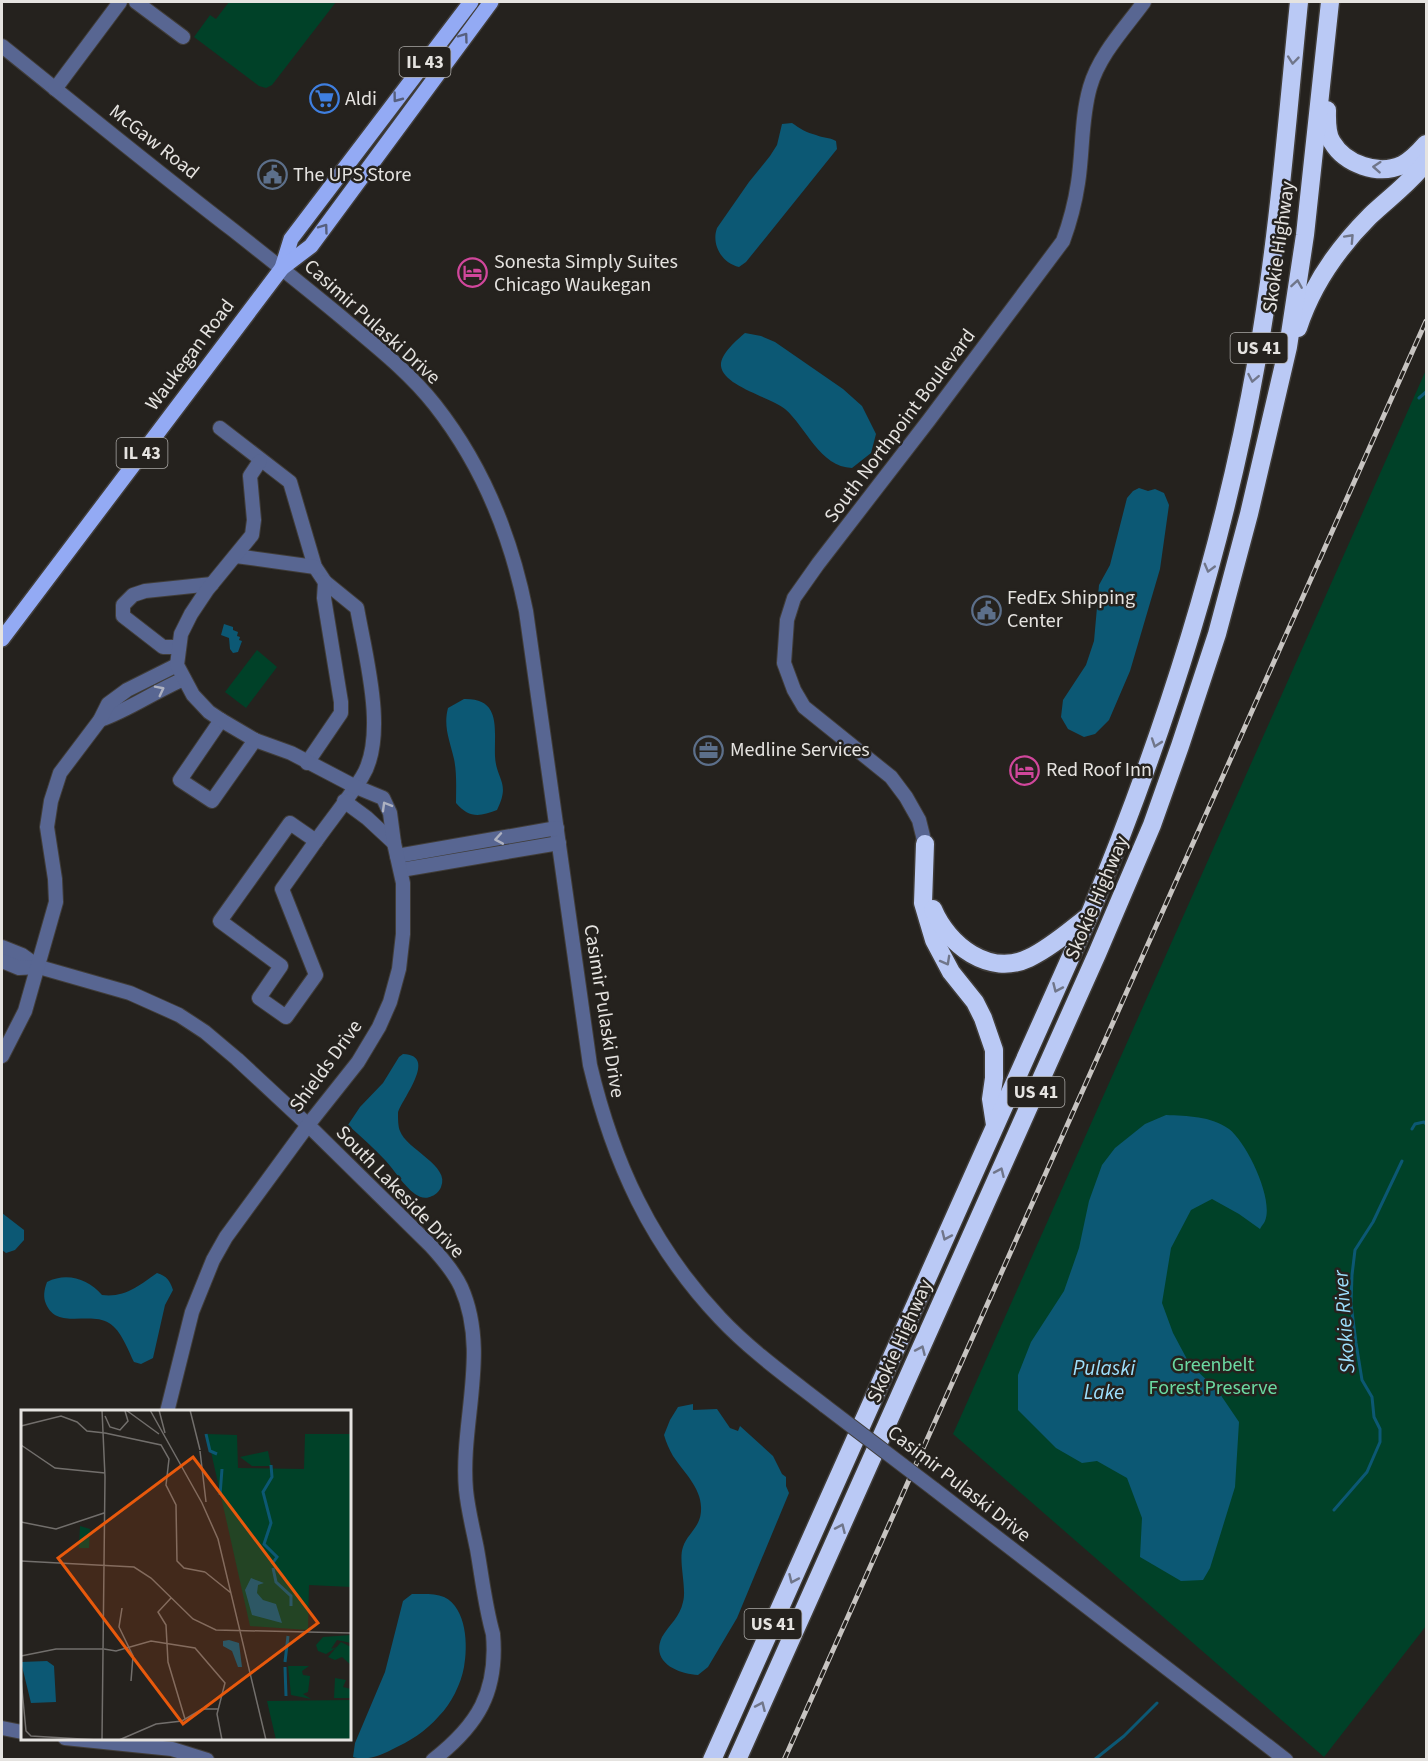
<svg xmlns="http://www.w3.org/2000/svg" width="1428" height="1761" font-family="'Source Sans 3',sans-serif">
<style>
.green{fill:#004128}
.water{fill:#0c5874}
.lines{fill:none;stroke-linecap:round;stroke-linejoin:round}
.stream{stroke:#0c5874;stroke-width:3}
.minor-casing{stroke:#403d39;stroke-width:16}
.major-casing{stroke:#403d39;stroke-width:18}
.highway-casing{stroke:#403d39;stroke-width:21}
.minor{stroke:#586692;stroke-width:14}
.major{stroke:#93aaf4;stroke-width:15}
.highway{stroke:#bac9f5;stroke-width:18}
.rail-casing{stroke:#c7c4c1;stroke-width:5}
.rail{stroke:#25221e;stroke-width:3;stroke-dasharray:9;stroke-linecap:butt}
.minor-bridge-casing{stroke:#403d39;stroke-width:16;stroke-linecap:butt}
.minor-bridge{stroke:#586692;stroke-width:14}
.oneway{stroke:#565f7e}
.oneway2{stroke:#70768a}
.oneway3{stroke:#adb1c1}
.labels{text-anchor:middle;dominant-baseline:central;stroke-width:5;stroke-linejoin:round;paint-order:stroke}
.shield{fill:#25221e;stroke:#aba9a6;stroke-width:1.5}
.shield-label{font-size:18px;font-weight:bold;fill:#e5e3e0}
.poi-label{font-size:20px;fill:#e5e3e0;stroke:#25221e;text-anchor:start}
.street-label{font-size:20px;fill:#e5e3e0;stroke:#25221e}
.park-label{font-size:20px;fill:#6bdaa2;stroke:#25221e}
.water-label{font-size:21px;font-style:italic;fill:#9ddffd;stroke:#25221e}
.inset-river{fill:none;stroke:#0c5874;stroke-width:3}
.inset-road{fill:none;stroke:#726f6c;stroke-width:1.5}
.view{fill:#e8590c;fill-opacity:0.15;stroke:#e8590c;stroke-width:3}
.inset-edge{fill:none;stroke:#e5e3e0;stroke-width:3}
</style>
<rect width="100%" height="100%" fill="#25221e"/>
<!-- green -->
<g class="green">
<path d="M229 2H336L272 85 266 88 259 86 194 37 210 15 216 19Z"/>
<path d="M1426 370V1626L1324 1757 953 1434Z"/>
<path d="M257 650 277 667 246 708 225 692Z"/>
</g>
<!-- water -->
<g class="water">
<path d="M792 123C799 128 807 133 816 135 823 138 829 137 836 141L837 149 746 262 739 267C722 263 711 245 717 228L749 182 770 156 777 145 782 124Z"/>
<path d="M745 333 761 336 775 342 843 389 862 406 876 434 871 453 852 468C820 467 806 427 785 409 770 397 723 386 721 366 720 354 737 340 745 333Z"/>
<path d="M1139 488 1148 491 1155 489 1164 493 1169 505 1160 569 1130 671 1109 720 1095 734 1084 737 1068 729 1061 717 1063 700 1086 665 1094 641 1099 585 1110 565 1127 498 1133 491Z"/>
<path d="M224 624 233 627V630L238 632 237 636 240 637 239 640 242 641 238 652 233 653 230 649 229 638 221 635Z"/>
<path d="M464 699C502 698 494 730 495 756 496 780 511 782 497 810 479 817 469 818 456 803 456 789 457 773 454 759 450 741 443 727 448 708Z"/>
<path d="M403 1054C439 1055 401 1100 398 1113 398 1118 398 1127 400 1131 406 1149 451 1166 441 1187 440 1190 436 1195 432 1196 427 1199 420 1198 415 1194 404 1186 395 1171 385 1160 374 1148 361 1137 348 1125L360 1107 383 1083 399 1057Z"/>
<path d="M1166 1115C1187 1116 1211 1116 1229 1129 1247 1143 1274 1199 1265 1221 1264 1224 1261 1226 1260 1229L1239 1214 1212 1199 1191 1210 1171 1248 1162 1303 1173 1333 1189 1363 1218 1391 1239 1422 1235 1487 1210 1568 1203 1580 1181 1581 1140 1557 1142 1518 1127 1478 1097 1461 1082 1463 1056 1448 1018 1410V1375L1031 1342 1064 1291 1079 1248 1089 1201 1102 1165 1115 1148 1145 1124Z"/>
<path d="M2 1213 24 1230V1240L15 1250 6 1253 2 1250Z"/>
<path d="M157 1273C167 1276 170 1281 173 1290L165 1305 153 1358 141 1364 134 1362C128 1350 121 1330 109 1323 90 1311 57 1330 46 1304 43 1297 44 1290 47 1282 67 1272 88 1279 102 1295 125 1298 140 1285 157 1273Z"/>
<path d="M693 1404V1410L717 1409 730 1428 738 1431 740 1426 773 1456 782 1474 786 1477V1486L789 1493 737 1618 708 1667 698 1675C679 1674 650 1663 662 1637 669 1625 680 1617 683 1602 687 1588 678 1560 683 1547 688 1532 702 1527 701 1507 701 1488 683 1471 673 1456 669 1449 666 1442 664 1435L670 1420 678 1407Z"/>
<path d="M412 1594C422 1594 435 1593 444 1597 467 1608 468 1646 464 1667 461 1684 451 1704 439 1716 425 1732 410 1741 391 1750 379 1756 366 1761 353 1757L355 1743 385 1672 403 1601Z"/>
</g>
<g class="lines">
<!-- stream -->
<g class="stream">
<path d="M1419 398 1426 392"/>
<path d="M1412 1129 1415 1124 1424 1122 1426 1124"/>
<path d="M1334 1510 1367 1472 1380 1442V1429L1374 1417 1372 1397 1362 1380 1356 1343 1351 1304 1352 1275 1355 1250 1373 1222 1402 1161"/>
<path d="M1094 1760 1124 1736 1157 1703"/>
</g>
<defs>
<g id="minor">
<path d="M136 2 183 37"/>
<path d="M2 46C78 107 155 170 233 230 271 260 309 290 346 321 377 347 410 373 435 405 483 466 511 536 526 611L590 1065C613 1162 651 1245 720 1318 751 1351 789 1378 825 1406"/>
<path d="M55 89 120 2"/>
<path d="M220 428 290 482 315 567 325 582 357 608C365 654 388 736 362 777 348 799 331 820 316 841"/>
<path d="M236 556 315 567"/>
<path d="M179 647H163L123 616V605L133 595 145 591 212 584"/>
<path d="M100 720C129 710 155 691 184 679"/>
<path d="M221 720 180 780 212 801 255 740"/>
<path d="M307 763 341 713V702L324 598 325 582"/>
<path d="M344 801 367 818 394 843"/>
<path d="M290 823 316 841 282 889 316 975 286 1017 259 998 281 966 220 921Z"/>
<path d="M925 844 919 820 906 797 891 777 804 707 794 690 784 663 787 620 794 598 818 564 929 420 1063 241C1070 222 1075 203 1078 183 1083 151 1081 118 1090 87 1099 55 1125 28 1144 2"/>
<path d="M397 856 557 828"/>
<path d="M401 870 559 843"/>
<path d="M2 947 22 955 39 967"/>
<path d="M2 961 19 968 39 967 130 993 179 1015 205 1032 237 1059 308 1125 431 1246C442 1258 454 1272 461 1287 490 1352 460 1422 466 1490 468 1510 473 1529 477 1549 482 1577 485 1606 493 1634 498 1692 478 1725 433 1760"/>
<path d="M2 1056 25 1011 56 902 55 879 47 827 51 801 60 773 100 720 108 704 127 690 177 665"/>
<path d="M167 1412 192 1312 213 1260 226 1237 308 1125 358 1062 379 1027 390 1002 399 969 403 934V883L394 843 390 813 383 798 354 786 291 753 255 740 221 720 209 712 193 695 177 665 181 634 191 614 207 590 252 535 254 520 250 476 260 461"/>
<path d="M934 1489 1286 1760"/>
<path d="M2 1728 22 1732"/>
<path d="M65 1738 172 1749 207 1760"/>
</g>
<g id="major">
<path d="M282 268 291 239 471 2"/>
<path d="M2 639 282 268 311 246 491 2"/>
</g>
<g id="highway">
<path d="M1327 110C1327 121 1326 133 1332 142 1345 164 1378 176 1402 165 1412 160 1419 152 1426 144"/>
<path d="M1298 328C1312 285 1338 248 1370 216 1389 198 1410 183 1426 162"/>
<path d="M925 844 923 903 934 940 951 972 975 1002 983 1018 994 1050V1078L991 1099 995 1125"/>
<path d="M933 909C948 945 989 977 1029 958 1050 948 1068 932 1086 918"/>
<path d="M712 1760 1089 916C1164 736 1223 550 1257 359 1278 241 1287 121 1299 2"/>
<path d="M737 1760 1097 954 1152 825 1180 746 1217 634 1249 514 1288 347 1305 235 1330 2"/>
</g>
</defs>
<!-- minor casing -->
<use href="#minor" class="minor-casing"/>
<!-- major casing -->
<use href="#major" class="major-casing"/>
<!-- highway casing -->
<use href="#highway" class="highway-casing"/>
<!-- minor -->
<use href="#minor" class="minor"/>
<!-- major -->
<use href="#major" class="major"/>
<!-- highway -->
<use href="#highway" class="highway"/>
<defs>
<path id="rail" d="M784 1760 1426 321"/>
</defs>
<!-- rail casing -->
<use href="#rail" class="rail-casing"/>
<!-- rail -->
<use href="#rail" class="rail"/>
<defs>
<path id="minor-bridge" d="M825 1406 934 1489"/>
</defs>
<!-- minor-bridge casing -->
<use href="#minor-bridge" class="minor-bridge-casing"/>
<!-- minor-bridge -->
<use href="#minor-bridge" class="minor-bridge"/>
</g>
<!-- one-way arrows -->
<defs><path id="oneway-chevron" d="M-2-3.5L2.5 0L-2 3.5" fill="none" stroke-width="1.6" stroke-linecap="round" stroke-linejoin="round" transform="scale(1.5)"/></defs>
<g class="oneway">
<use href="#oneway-chevron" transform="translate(464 37) rotate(-54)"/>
<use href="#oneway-chevron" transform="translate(397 98) rotate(127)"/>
<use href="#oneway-chevron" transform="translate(324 228) rotate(-54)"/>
</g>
<g class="oneway2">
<use href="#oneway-chevron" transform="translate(1293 60) rotate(96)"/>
<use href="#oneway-chevron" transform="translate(1377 167) rotate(-176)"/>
<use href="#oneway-chevron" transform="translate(1350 238) rotate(-47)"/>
<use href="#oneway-chevron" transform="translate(1297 284) rotate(-81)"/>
<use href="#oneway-chevron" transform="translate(1253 378) rotate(101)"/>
<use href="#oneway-chevron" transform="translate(1209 568) rotate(105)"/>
<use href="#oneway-chevron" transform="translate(1156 743) rotate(109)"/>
<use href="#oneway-chevron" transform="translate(946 961) rotate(61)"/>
<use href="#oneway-chevron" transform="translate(1057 988) rotate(114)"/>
<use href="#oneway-chevron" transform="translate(1000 1172) rotate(-66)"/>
<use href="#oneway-chevron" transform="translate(946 1236) rotate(114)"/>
<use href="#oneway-chevron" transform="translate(921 1350) rotate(-66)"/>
<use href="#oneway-chevron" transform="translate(841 1528) rotate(-66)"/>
<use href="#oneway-chevron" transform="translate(793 1579) rotate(114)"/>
<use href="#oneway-chevron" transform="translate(761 1706) rotate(-66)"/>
</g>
<g class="oneway3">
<use href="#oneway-chevron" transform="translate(160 690) rotate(-27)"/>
<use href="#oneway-chevron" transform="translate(386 806) rotate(-120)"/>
<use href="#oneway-chevron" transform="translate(499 839) rotate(170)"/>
</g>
<!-- icons -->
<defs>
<symbol id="supermarket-ring" viewBox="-11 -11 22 22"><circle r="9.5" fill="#25221e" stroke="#3f7fe0" stroke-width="1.5"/><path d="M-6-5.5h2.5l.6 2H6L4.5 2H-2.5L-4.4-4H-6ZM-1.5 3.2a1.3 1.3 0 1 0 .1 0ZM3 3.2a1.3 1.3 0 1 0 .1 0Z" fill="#3f7fe0"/></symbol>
<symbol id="civic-ring" viewBox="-11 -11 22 22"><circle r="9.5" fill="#25221e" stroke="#5c6f8a" stroke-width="1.5"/><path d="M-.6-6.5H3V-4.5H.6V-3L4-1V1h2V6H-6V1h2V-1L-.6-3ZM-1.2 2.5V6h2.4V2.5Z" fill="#5c6f8a"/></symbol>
<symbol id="hotel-ring" viewBox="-11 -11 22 22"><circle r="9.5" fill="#25221e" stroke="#d1479c" stroke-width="1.5"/><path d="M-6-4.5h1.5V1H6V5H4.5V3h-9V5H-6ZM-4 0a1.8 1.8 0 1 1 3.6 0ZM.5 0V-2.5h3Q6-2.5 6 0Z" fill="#d1479c"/></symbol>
<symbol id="office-ring" viewBox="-11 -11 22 22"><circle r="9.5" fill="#25221e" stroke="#5c6f8a" stroke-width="1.5"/><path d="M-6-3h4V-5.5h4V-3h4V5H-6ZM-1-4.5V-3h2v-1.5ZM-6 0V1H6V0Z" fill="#5c6f8a"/></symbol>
</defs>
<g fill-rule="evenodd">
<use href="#supermarket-ring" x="308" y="82" width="33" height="33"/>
<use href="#civic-ring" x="256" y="158" width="33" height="33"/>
<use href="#hotel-ring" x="456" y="256" width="33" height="33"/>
<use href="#civic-ring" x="970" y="594" width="33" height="33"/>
<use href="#office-ring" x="692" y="734" width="33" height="33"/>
<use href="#hotel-ring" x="1008" y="754" width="33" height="33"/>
</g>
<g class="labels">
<!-- shield labels -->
<g class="shield">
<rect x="399.5" y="47" width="51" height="30" rx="4.5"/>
<rect x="1230.5" y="333" width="57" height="30" rx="4.5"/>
<rect x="116.5" y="438" width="51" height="30" rx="4.5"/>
<rect x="1007.5" y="1077" width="57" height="30" rx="4.5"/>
<rect x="744.5" y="1609" width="57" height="30" rx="4.5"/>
</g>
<g class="shield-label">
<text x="425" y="62">IL 43</text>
<text x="1259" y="348">US 41</text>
<text x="142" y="453">IL 43</text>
<text x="1036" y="1092">US 41</text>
<text x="773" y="1624">US 41</text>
</g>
<!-- poi labels -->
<g class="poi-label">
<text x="345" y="99">Aldi</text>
<text x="293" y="175">The UPS Store</text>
<text x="494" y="262">Sonesta Simply Suites<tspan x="494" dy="23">Chicago Waukegan</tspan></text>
<text x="1007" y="598">FedEx Shipping<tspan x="1007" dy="23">Center</tspan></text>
<text x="730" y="750">Medline Services</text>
<text x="1046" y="770">Red Roof Inn</text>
</g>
<!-- street labels -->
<g class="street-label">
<text transform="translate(154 142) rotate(38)">McGaw Road</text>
<text transform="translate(1279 247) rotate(-82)">Skokie Highway</text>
<text transform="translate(372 322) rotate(42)">Casimir Pulaski Drive</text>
<text transform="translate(190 355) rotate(-53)">Waukegan Road</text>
<text transform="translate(900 426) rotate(-53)">South Northpoint Boulevard</text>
<text transform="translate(1097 898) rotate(-67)">Skokie Highway</text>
<text transform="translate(604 1011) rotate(81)">Casimir Pulaski Drive</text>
<text transform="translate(326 1066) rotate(-54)">Shields Drive</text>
<text transform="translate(400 1192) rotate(46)">South Lakeside Drive</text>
<text transform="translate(900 1341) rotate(-66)">Skokie Highway</text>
<text transform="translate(959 1484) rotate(38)">Casimir Pulaski Drive</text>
</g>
<!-- park labels -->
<g class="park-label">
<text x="1213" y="1365">Greenbelt<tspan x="1213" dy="23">Forest Preserve</tspan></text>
</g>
<!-- water labels -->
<g class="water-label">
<text transform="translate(1344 1322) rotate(-94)">Skokie River</text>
<text x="1104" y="1368">Pulaski<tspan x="1104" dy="24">Lake</tspan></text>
</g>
</g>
<!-- overview -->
<g transform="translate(21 1410)">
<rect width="330" height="330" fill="#25221e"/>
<path d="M186 24 216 25 217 58 283 59 284 24H330V177L288 175 287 220 229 216ZM247 41 250 56H231L219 47ZM59 116 69 119 68 138H58ZM330 225V233L316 230 310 239 316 237 305 244 297 241 295 235 302 227ZM320 232 330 237V255L321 247 314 250 307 247ZM267 256H288L281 261 282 265 289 266 287 282 282 284 290 289 270 285ZM314 268 325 270 322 277 330 279V288H313ZM330 290V330H255L246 291Z" fill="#004128"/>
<path d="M230 168 243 173 237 175 236 183 242 190 255 194 261 213 231 205 224 180ZM208 230 218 233 221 257H217L211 241 202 236V231ZM26 251 33 256 35 292 10 293 0 252Z" fill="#0c5874"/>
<path class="inset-river" d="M185 24 189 41 196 44M250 55 251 67 242 82 250 113 243 134 256 147 251 154M199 85 201 59M252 158 255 172 270 186V196M264 252 267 226M264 257 265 286"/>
<path class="inset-road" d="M81 0 84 67 81 330M105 0 138 24M129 0 181 93 197 129 245 330M138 0 144 23M169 0 179 40M84 6 89 17 99 20 107 11 104 1M0 16 40 6 56 12 66 21 84 23M84 23 140 35 148 49 145 75 155 95 156 151 163 158 184 162M0 35 34 58 84 63M179 41 185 92M0 112 35 119 83 103M0 151 113 157 130 168 172 209 195 220 330 223M184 162 210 183M150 188 137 202 145 215 147 252 164 309M101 198 98 217 112 246 110 271M83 239 95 241 130 231 174 238 204 273 196 304 201 330M0 246 35 239H82M0 269 5 321 10 326 77 330M98 330 135 314 161 311 181 299H197"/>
<path class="view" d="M172 47 297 213 162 314 37 148Z"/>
<rect width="330" height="330" class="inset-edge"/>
</g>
<!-- border -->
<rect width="1428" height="1761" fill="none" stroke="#e5e3e0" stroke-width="6"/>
</svg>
